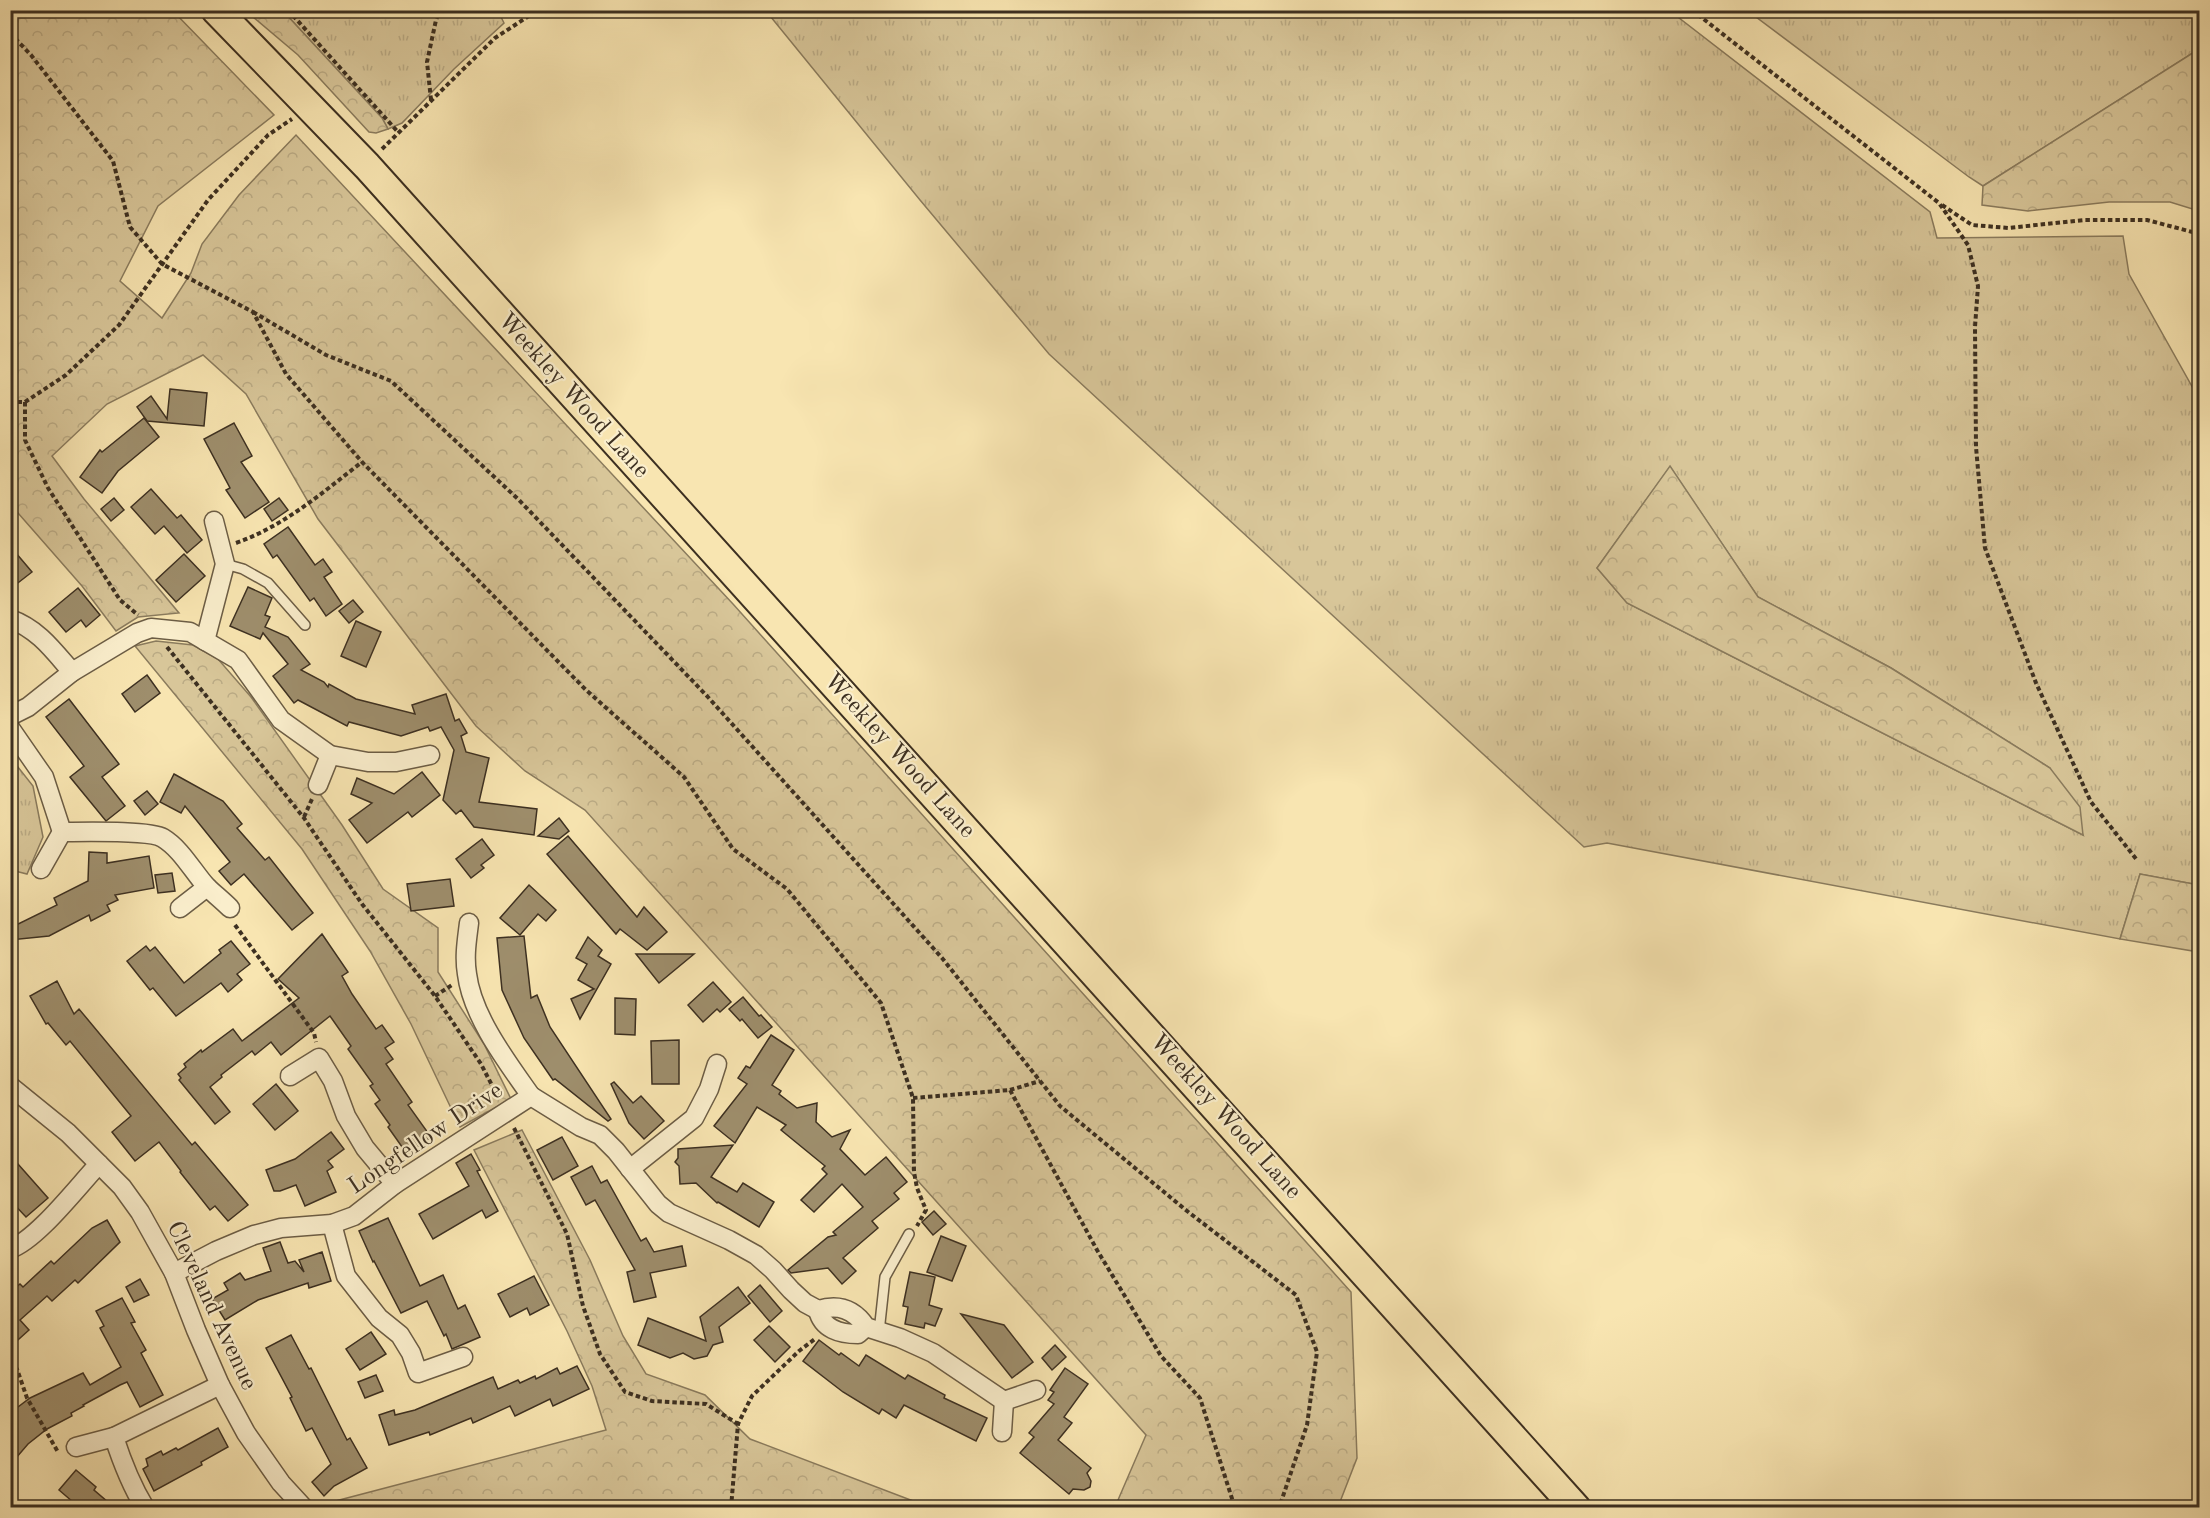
<svg xmlns="http://www.w3.org/2000/svg" width="2210" height="1518" font-family="'Old Standard TT',serif">
<style>
.grass{fill:url(#grass-tufts);stroke:#8a7b5d;stroke-width:1.5;fill-rule:evenodd}
.forest{fill:url(#forest-crowns);stroke:#8a7b5d;stroke-width:1.5}
.building{fill:#9e8e6c;stroke:#3d3021;stroke-width:1.5}
.lines{fill:none;stroke-linecap:round;stroke-linejoin:round}
.service-casing{stroke:#6c5d45;stroke-width:12}
.minor-casing{stroke:#6c5d45;stroke-width:21}
.primary-casing{stroke:#3d3021;stroke-width:32}
.path{stroke:#3d3021;stroke-width:4;stroke-dasharray:4.5 3;stroke-linecap:butt}
.service{stroke:#faeecc;stroke-width:9}
.minor{stroke:#faeecc;stroke-width:18}
.primary{stroke:#f8e5b1;stroke-width:28}
.labels{text-anchor:middle;dominant-baseline:central;stroke-width:4.5;stroke-linejoin:round;paint-order:stroke}
.street-label{font-size:24px;fill:#3d3021;stroke:#faeecc}
</style>
<defs>
<pattern id="grass-tufts" width="24" height="20" patternUnits="userSpaceOnUse" patternTransform="scale(1.5)"><rect width="24" height="20" fill="#d8c699"/><path d="M3 7l-1-3M5 7V3M7 7l1-3M15 17l-1-3M17 17v-4M19 17l1-3" fill="none" stroke="#baaa84"/></pattern>
<pattern id="forest-crowns" width="20" height="18" patternUnits="userSpaceOnUse" patternTransform="scale(1.5)"><rect width="20" height="18" fill="#d8c699"/><path d="M2 6a3 3 0 1 1 6 0M12 15a3 3 0 1 1 6 0" fill="none" stroke="#baaa84"/></pattern>
</defs>
<rect width="100%" height="100%" fill="#f8e5b1"/>
<filter id="stains"><feTurbulence type="fractalNoise" baseFrequency=".00333" numOctaves="4"/><feColorMatrix values="0 0 0 0 .2 0 0 0 0 .09 0 0 0 0 .02 0 0 0 .5 -.17"/></filter>
<radialGradient id="worn" r=".72"><stop offset=".6" stop-color="#630" stop-opacity="0"/><stop offset="1" stop-color="#630" stop-opacity=".3"/></radialGradient>
<!-- grass -->
<g class="grass">
<path d="M283 11H498L504 23 454 69 402 123 388 129 382 118Z"/>
<path d="M766 11H1670L1930 212 1937 238 2123 236 2129 274 2199 399V885L2140 874 2120 939 1607 843 1584 847 1049 354 920 200ZM1670 467 1758 597 1891 668 2050 768 2083 835 1627 603 1597 568Z"/>
<path d="M1748 11H2199V49L1983 186 1969 177Z"/>
<path d="M10 757 33 786 43 837 27 874 11 870Z"/>
</g>
<!-- forest -->
<g class="forest">
<path d="M11 10 173 11 274 115 158 206 120 281 162 318 191 273 202 244 239 195 296 135 733 604 1351 1292 1357 1458 1338 1507H1115L1146 1435 585 810 525 771 476 726 318 519 246 394 203 355 107 404 52 456 84 499 179 613 138 617 116 631 82 586 11 505Z"/>
<path d="M246 11H283L382 118 388 129 376 133 369 132 298 55Z"/>
<path d="M2199 49V119L2193 130 2199 133V211L2170 202H2109L2028 211 1982 205 1983 186Z"/>
<path d="M1670 466 1758 597 1891 668 2050 768 2080 807 2083 835 1627 603 1597 568Z"/>
<path d="M156 641 193 645 218 659 251 697 342 825 383 889 438 928V972L484 1044 511 1099 460 1127 411 1024 370 951 302 849 135 646Z"/>
<path d="M2140 874 2199 885V952L2120 939Z"/>
<path d="M522 1130 590 1260 623 1336 646 1374 705 1395 750 1439 929 1507H324L328 1503 606 1430 592 1386 567 1331 474 1150Z"/>
</g>
<!-- building -->
<g class="building">
<path d="M170 389 207 393 204 426 147 421 137 407 151 396 167 419Z"/>
<path d="M144 418 159 437 118 471 102 493 80 477 100 450 102 452Z"/>
<path d="M234 423 252 456 241 462 269 502 245 518 226 490 230 488 204 439Z"/>
<path d="M151 489 177 518 181 515 202 540 187 553 164 526 155 534 131 507Z"/>
<path d="M114 498 124 510 111 521 101 509Z"/>
<path d="M279 498 288 510 272 521 264 509Z"/>
<path d="M288 527 315 565 323 559 332 572 324 577 342 604 326 616 314 598 310 601 277 555 273 558 264 544Z"/>
<path d="M10 546 32 572 10 589Z"/>
<path d="M184 554 205 576 176 602 156 580Z"/>
<path d="M248 587 272 598 265 615 270 617 265 627 288 637 310 664 301 670 324 682 328 687 329 684 356 699 415 714 412 705 446 694 455 721 459 719 467 733 461 736 466 752 489 758 479 802 537 809 534 835 474 827 461 810 456 814 443 800 454 750 441 727 430 731 428 727 401 736 349 722 347 726 298 700 294 703 273 676 288 664 263 633 260 639 230 626Z"/>
<path d="M78 588 100 615 86 627 81 620 66 632 49 612Z"/>
<path d="M353 600 363 612 349 623 339 611Z"/>
<path d="M356 621 381 632 366 667 341 656Z"/>
<path d="M147 675 160 693 135 712 122 694Z"/>
<path d="M69 699 119 764 102 777 125 806 106 821 70 777 84 766 46 717Z"/>
<path d="M422 772 440 795 412 817 408 812 367 843 349 820 372 803 351 794 357 778 394 794Z"/>
<path d="M174 774 223 801 242 824 237 828 265 860 269 857 313 913 292 930 244 874 231 885 219 871 230 862 185 806 181 813 160 802Z"/>
<path d="M147 791 158 804 145 815 134 801Z"/>
<path d="M559 818 569 831 559 839 538 836Z"/>
<path d="M568 836 637 917 644 907 667 932 647 950 620 929 616 934 547 854Z"/>
<path d="M482 839 494 855 481 865 484 868 471 878 456 859Z"/>
<path d="M89 852 107 853V863L149 856 154 888 115 895 118 900 107 905 110 911 91 921 89 915 49 936 10 940V928L57 905 54 898 88 881Z"/>
<path d="M172 873 175 891 158 893 155 875Z"/>
<path d="M450 879 454 906 411 911 407 884Z"/>
<path d="M529 885 556 910 546 921 538 914 520 935 500 918Z"/>
<path d="M322 934 348 972 342 976 352 994 376 1029 382 1025 394 1042 385 1048 393 1059 386 1064 412 1102 408 1105 431 1137 407 1154 388 1127 390 1125 375 1104 380 1100 370 1086 373 1084 348 1049 351 1046 330 1016 281 1055 271 1042 255 1055 252 1051 221 1075 222 1077 210 1087 230 1112 215 1124 179 1080 181 1078 178 1074 186 1067 184 1064 201 1050 202 1052 233 1029 242 1041 299 998 278 979Z"/>
<path d="M524 936 531 998 537 995 550 1027 611 1119 608 1121 555 1079 553 1080 524 1038 502 990 497 938Z"/>
<path d="M588 937 602 950 598 956 611 964 580 1019 571 999 594 989 578 980 587 964 576 958Z"/>
<path d="M231 941 250 964 237 974 242 980 228 992 221 983 176 1016 153 988 150 990 127 961 146 946 150 951 155 947 184 983 221 953 219 950Z"/>
<path d="M636 954H694L659 983Z"/>
<path d="M57 981 74 1014 79 1009 192 1145 195 1142 248 1205 228 1221 215 1206 210 1210 180 1172 181 1171 159 1142 135 1161 112 1132 131 1116 70 1041 66 1045 48 1023 46 1024 30 996Z"/>
<path d="M713 982 731 1002 720 1012 717 1009 703 1022 688 1005Z"/>
<path d="M743 997 759 1016 761 1015 772 1027 758 1038 742 1019 740 1021 729 1009Z"/>
<path d="M615 998 636 999 635 1035 615 1034Z"/>
<path d="M771 1035 794 1050 772 1085 781 1091 779 1094 797 1108 817 1103 816 1122 832 1137 850 1130 840 1149 865 1175 886 1157 907 1182 894 1193 899 1199 872 1221 878 1228 843 1258 856 1271 842 1284 828 1268 791 1273 788 1270 828 1237 836 1235 833 1232 863 1207 842 1184 814 1212 801 1200 827 1174 822 1169 825 1166 781 1130 786 1125 757 1107 735 1143 714 1126 747 1084 738 1078 746 1066 750 1068Z"/>
<path d="M679 1040V1084H652L651 1041Z"/>
<path d="M614 1082 633 1103 641 1096 664 1121 644 1139 629 1123 611 1084Z"/>
<path d="M276 1084 298 1111 275 1130 253 1104Z"/>
<path d="M331 1132 344 1149 328 1161 333 1167 327 1171 336 1192 305 1206 296 1185 280 1191H274L266 1170 295 1159Z"/>
<path d="M562 1137 578 1166 553 1180 537 1150Z"/>
<path d="M733 1145 711 1177 737 1192 743 1183 774 1202 759 1227 718 1202 717 1203 696 1183 680 1184 679 1166 675 1162 678 1158V1149Z"/>
<path d="M471 1154 480 1170 477 1171 498 1211 486 1218 482 1210 433 1239 419 1214 469 1186 456 1163Z"/>
<path d="M10 1155 48 1198 26 1217 10 1200Z"/>
<path d="M592 1166 601 1183 607 1180 641 1241 646 1238 654 1252 682 1246 686 1266 650 1273 656 1297 634 1302 627 1272 635 1270 595 1200 586 1205 571 1177Z"/>
<path d="M934 1211 946 1224 933 1235 922 1222Z"/>
<path d="M388 1218 420 1286 443 1275 458 1309 465 1305 480 1337 452 1349 446 1334 444 1336 427 1301 401 1313 374 1261 373 1262 359 1231Z"/>
<path d="M107 1220 120 1242 78 1283 75 1280 52 1301 47 1296 20 1320 29 1330 10 1347V1292L20 1284 23 1287 51 1261 54 1264 92 1228Z"/>
<path d="M941 1236 966 1246 952 1281 927 1272Z"/>
<path d="M280 1242 288 1263 295 1261 304 1272 299 1260 322 1252 331 1281 309 1288 308 1283 258 1300 225 1320 212 1299 228 1290 224 1283 240 1273 245 1280 271 1271 263 1248Z"/>
<path d="M910 1272 935 1277 929 1305 942 1309 935 1326 925 1323 924 1328 905 1324 908 1307 903 1306Z"/>
<path d="M534 1276 549 1305 530 1315 527 1308 510 1317 498 1294Z"/>
<path d="M140 1279 149 1295 134 1302 126 1287Z"/>
<path d="M760 1285 782 1311 770 1322 748 1296Z"/>
<path d="M738 1287 750 1303 719 1327 723 1342 713 1345 707 1356 694 1359 683 1353 670 1358 638 1345 648 1318 706 1341 700 1317Z"/>
<path d="M122 1298 135 1322 131 1323 146 1350 141 1353 163 1395 140 1407 127 1382 120 1385 83 1405 84 1406 71 1413 72 1416 47 1429 28 1444 10 1465V1413L30 1398 83 1373 90 1385 121 1367 100 1328 104 1326 96 1311Z"/>
<path d="M961 1314 1004 1325 1033 1362 1012 1378Z"/>
<path d="M769 1326 790 1347 775 1362 754 1340Z"/>
<path d="M371 1332 386 1354 360 1370 346 1349Z"/>
<path d="M291 1335 309 1369 311 1368 347 1440 350 1438 367 1468 334 1486 324 1496 312 1482 331 1464 312 1428 306 1431 290 1398 292 1397 266 1348Z"/>
<path d="M819 1340 839 1355 841 1353 859 1366 866 1355 905 1379 908 1375 945 1395 944 1398 987 1418 976 1441 904 1405 896 1418 882 1409 879 1414 843 1392 803 1361Z"/>
<path d="M1055 1345 1066 1357 1052 1370 1042 1358Z"/>
<path d="M577 1366 589 1389 553 1406 550 1399 515 1416 510 1406 473 1423 471 1418 430 1435 429 1432 389 1445 379 1415 394 1410 395 1415 415 1410 493 1377 498 1389 518 1380 520 1383 535 1376 536 1379 557 1368 560 1374Z"/>
<path d="M1065 1368 1088 1384 1064 1417 1072 1423 1058 1440 1091 1468 1087 1473 1091 1481 1090 1487 1084 1490 1073 1489 1069 1494 1020 1453 1034 1437 1029 1433 1054 1404 1048 1400 1054 1392 1050 1390Z"/>
<path d="M376 1375 383 1391 365 1398 358 1382Z"/>
<path d="M218 1428 228 1447 201 1462 202 1465 154 1491 143 1469 148 1466 146 1459 161 1451 163 1455 176 1448 178 1450Z"/>
<path d="M76 1470 96 1487 94 1490 115 1508H80L59 1490Z"/>
</g>
<g class="lines">
<defs>
<g id="service">
<path d="M225 564 243 569 268 583 305 625"/>
<path d="M879 1332 885 1277 909 1234"/>
</g>
<g id="minor">
<path d="M10 619C38 629 53 650 72 672"/>
<path d="M205 641 225 564 214 521"/>
<path d="M10 716 28 707 72 672 137 633 151 628 190 632 238 660 281 720 330 755 368 762H396L430 755"/>
<path d="M10 728 44 777 62 832C81 832 150 830 163 838 181 849 192 870 206 886 213 893 222 900 230 908"/>
<path d="M318 785 330 755"/>
<path d="M41 869 62 832"/>
<path d="M180 908 207 887"/>
<path d="M469 923C467 940 464 956 467 974 472 1016 507 1062 531 1096"/>
<path d="M290 1076 319 1058 333 1081 346 1116 365 1148 395 1184"/>
<path d="M10 1086 68 1133 122 1187 140 1212 174 1273 196 1330 220 1385 246 1433 281 1483 304 1508"/>
<path d="M630 1169 694 1118 709 1089 717 1064"/>
<path d="M332 1224 346 1276 379 1318 400 1335 411 1353 418 1373 463 1357"/>
<path d="M10 1249C37 1240 78 1186 99 1164"/>
<path d="M174 1273 216 1251 254 1235 281 1228 332 1224 354 1216 395 1184 531 1096 581 1127 600 1135 616 1151 658 1204 669 1213 729 1240 756 1255 773 1270 791 1290 805 1303 818 1310C838 1304 854 1309 866 1327L900 1338 933 1353 1004 1401 1036 1390"/>
<path d="M818 1310C822 1329 840 1334 858 1334L866 1327"/>
<path d="M1002 1432 1004 1401"/>
<path d="M76 1447 114 1437"/>
<path d="M145 1508C131 1485 122 1462 114 1437L220 1385"/>
</g>
<path id="primary" d="M216 10 367 166 1576 1508"/>
</defs>
<!-- service casing -->
<use href="#service" class="service-casing"/>
<!-- minor casing -->
<use href="#minor" class="minor-casing"/>
<!-- primary casing -->
<use href="#primary" class="primary-casing"/>
<!-- path -->
<g class="path">
<path d="M288 10 398 132"/>
<path d="M1692 10 1939 203 1968 245 1978 286 1975 327 1976 447 1985 548 2036 683 2091 802 2137 860"/>
<path d="M10 33 31 55 113 161 130 227 162 264 253 312 286 374 362 462 586 690 684 777 733 849 787 889 881 1003 913 1098 914 1172 917 1188 926 1210 917 1226"/>
<path d="M431 100 427 62 436 20 440 10"/>
<path d="M382 149 495 38 538 10"/>
<path d="M1942 205 1972 225 2008 228 2084 220H2147L2200 234"/>
<path d="M253 312 326 355 391 381 518 499 707 696 942 958 1060 1106 1187 1211 1296 1295 1317 1352 1307 1425 1279 1508"/>
<path d="M10 402H25L66 375 119 325 208 200 268 135 292 119"/>
<path d="M25 402V440L48 488 120 600 138 615"/>
<path d="M236 543C284 526 322 493 362 462"/>
<path d="M167 647 304 818 362 904 435 996 481 1064 498 1097"/>
<path d="M304 817 312 799"/>
<path d="M235 925 314 1033 316 1042"/>
<path d="M435 996 452 985"/>
<path d="M1010 1090 1040 1081"/>
<path d="M913 1098 1010 1090 1097 1250 1161 1356 1200 1398 1235 1508"/>
<path d="M514 1128 567 1234 583 1306 600 1354 625 1392 652 1401 706 1404 738 1424"/>
<path d="M10 1361 17 1369 27 1398 58 1452"/>
<path d="M731 1508 738 1424 752 1396 799 1351 815 1339"/>
</g>
<!-- service -->
<use href="#service" class="service"/>
<!-- minor -->
<use href="#minor" class="minor"/>
<!-- primary -->
<use href="#primary" class="primary"/>
</g>
<g class="labels">
<!-- street labels -->
<g class="street-label">
<text transform="translate(573 396) rotate(48)">Weekley Wood Lane</text>
<text transform="translate(899 756) rotate(48)">Weekley Wood Lane</text>
<text transform="translate(1225 1117) rotate(48)">Weekley Wood Lane</text>
<text transform="translate(426 1139) rotate(-34)">Longfellow Drive</text>
<text transform="translate(211 1306) rotate(65)">Cleveland Avenue</text>
</g>
</g>
<!-- margin -->
<rect width="2210" height="1518" fill="none" stroke="#f8e5b1" stroke-width="36"/>
<rect x="12" y="12" width="2186" height="1494" fill="none" stroke="#3d3021" stroke-width="3"/>
<rect x="18" y="18" width="2174" height="1482" fill="none" stroke="#3d3021" stroke-width="1.5"/>
<rect width="100%" height="100%" filter="url(#stains)"/>
<rect width="100%" height="100%" fill="url(#worn)"/>
</svg>
